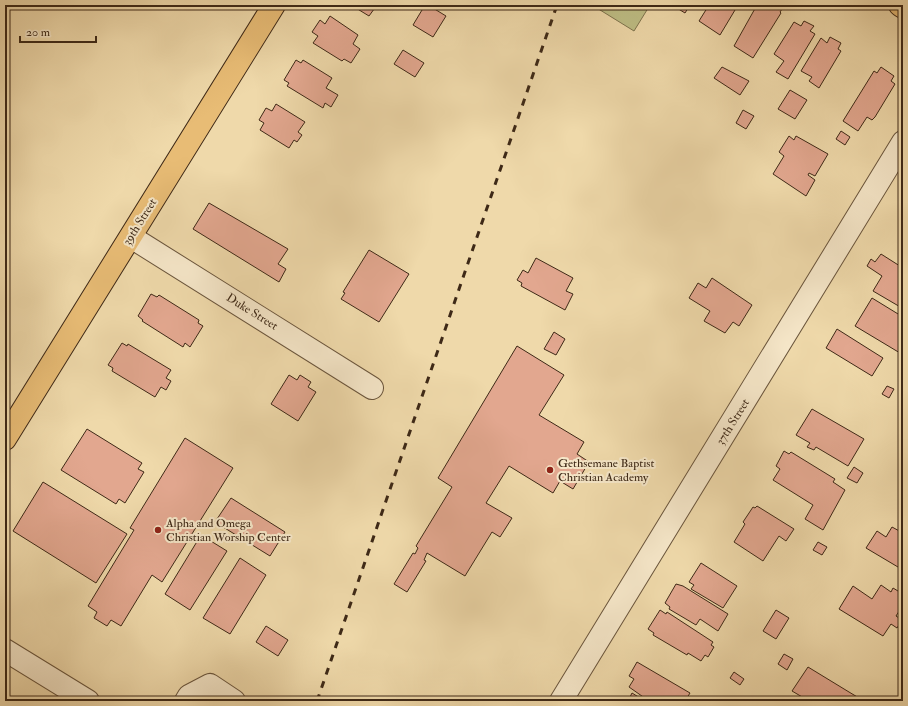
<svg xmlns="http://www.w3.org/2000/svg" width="908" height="706" font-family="'IM FELL Double Pica',serif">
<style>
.green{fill:#bebe85;stroke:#7e744e}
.building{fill:#e2a78f;stroke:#3e2917}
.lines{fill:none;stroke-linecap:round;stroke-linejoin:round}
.minor-casing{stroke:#6a553c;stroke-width:24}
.major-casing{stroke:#3e2917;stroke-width:24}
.minor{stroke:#f5e6c8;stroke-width:22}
.major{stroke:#e8bc75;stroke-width:22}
.rail{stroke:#3e2917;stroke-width:3;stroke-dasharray:7 7;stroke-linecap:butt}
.poi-dot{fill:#8f2418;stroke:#f5e6c8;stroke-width:1.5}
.labels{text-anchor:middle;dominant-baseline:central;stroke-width:4;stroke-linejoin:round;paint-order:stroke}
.street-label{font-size:12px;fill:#3e2917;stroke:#f5e6c8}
.poi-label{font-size:12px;fill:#3e2917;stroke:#f5e6c8;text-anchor:start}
</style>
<rect width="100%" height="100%" fill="#efd9aa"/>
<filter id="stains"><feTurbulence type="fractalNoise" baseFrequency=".005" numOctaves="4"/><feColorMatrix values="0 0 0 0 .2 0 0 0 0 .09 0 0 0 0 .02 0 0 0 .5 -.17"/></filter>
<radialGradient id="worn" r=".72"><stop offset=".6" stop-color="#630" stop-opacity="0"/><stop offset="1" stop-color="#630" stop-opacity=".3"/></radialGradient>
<!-- green -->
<path class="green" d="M592 5H650L634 31Z"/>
<!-- building -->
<g class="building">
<path d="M351 5H377L369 16Z"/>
<path d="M425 5H428L446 16 433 37 413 25Z"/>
<path d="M672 5H690L685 13Z"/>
<path d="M709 5H738L720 35 699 21Z"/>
<path d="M757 5 784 6 780 12 781 13 753 58 734 46Z"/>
<path d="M330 16 358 35 353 44 360 49 351 63 344 59 342 61 313 43 318 36 312 32 320 20 325 24Z"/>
<path d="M804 21 814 26 810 31 815 34 788 79 776 72 784 61 774 54 794 22 801 26Z"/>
<path d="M830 37 841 43 838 49 841 51 819 88 809 81 812 77 801 71 821 38 827 43Z"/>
<path d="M403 50 424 63 415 77 394 64Z"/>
<path d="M296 60 301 63 303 60 332 78 326 88 338 95 331 107 325 103 323 108 287 86 289 83 284 80Z"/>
<path d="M722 67 749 81 740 95 714 78Z"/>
<path d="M881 67 894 76 891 81 895 84 875 117 872 120 867 117 858 131 843 121 874 71 877 73Z"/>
<path d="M790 90 807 100 795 119 778 109Z"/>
<path d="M276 104 305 122 298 132 302 135 297 142 294 140 289 148 260 130 264 123 259 120 266 108 272 111Z"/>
<path d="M743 110 754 116 746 129 736 123Z"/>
<path d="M841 131 850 137 845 145 836 139Z"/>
<path d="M789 136 794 140 796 136 828 154 815 176 809 173 808 175 815 180 806 196 773 174 784 156 779 152Z"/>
<path d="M209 203 288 249 278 264 286 269 279 282 193 229Z"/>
<path d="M369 250 409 274 379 322 341 299 345 293 343 292Z"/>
<path d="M881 254 903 268 902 308 873 291 882 276 867 266 871 259 875 262Z"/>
<path d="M536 258 573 278 566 291 573 294 565 310 521 286 522 283 517 280 523 270 528 273Z"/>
<path d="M712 278 752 305 739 326 733 322 725 333 704 321 710 311 689 298 698 283 706 288Z"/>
<path d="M151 294 157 297 159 295 199 320 198 323 203 326 190 347 185 343 183 347 142 321 143 320 138 316Z"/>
<path d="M872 298 903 317V349L900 353 855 326Z"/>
<path d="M837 329 883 358 872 376 826 348Z"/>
<path d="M554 332 565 339 556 355 544 349Z"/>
<path d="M122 343 127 346 128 344 171 370 166 378 171 381 166 390 161 387 155 397 112 371 113 368 108 365Z"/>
<path d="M517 346 564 375 539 415 584 442 577 454 589 462 573 489 560 481 553 493 509 466 486 503 512 518 500 537 492 532 465 576 427 553 424 560 426 561 407 592 394 584 413 553 415 554 418 548 416 546 452 487 438 478Z"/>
<path d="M289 375 297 380 300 375 311 382 308 387 316 392 298 421 271 404Z"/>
<path d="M887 386 894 389 889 398 882 394Z"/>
<path d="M812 409 864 439 848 466 816 447 814 450 807 447 810 443 796 435Z"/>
<path d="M87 429 142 463 138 469 144 472 125 503 119 499 116 504 61 470Z"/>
<path d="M185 438 233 468 162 582 152 575 121 626 111 620 107 626 94 618 97 612 88 606 134 530 130 528Z"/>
<path d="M784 451 789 454 791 452 835 479 833 482 845 490 823 530 805 519 813 505 773 480 780 469 776 466Z"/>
<path d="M854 467 863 473 857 483 847 478Z"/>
<path d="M43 482 127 534 96 583 13 531Z"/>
<path d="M231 498 285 532 270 556 215 522Z"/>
<path d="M757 506 794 529 786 541 779 536 763 561 734 542 745 524 743 522 753 507 755 508Z"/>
<path d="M892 527 903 533V570L866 548 877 531 886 537Z"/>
<path d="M201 535 227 551 190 610 165 594Z"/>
<path d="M818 542 827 547 822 555 813 550Z"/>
<path d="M240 558 266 575 230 634 203 618Z"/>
<path d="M701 563 737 586 723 608 691 589 694 585 689 582Z"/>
<path d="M676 584 683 586 728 614 718 631 700 619 696 625 669 609 670 607 665 603Z"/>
<path d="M881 585 891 592 893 588 903 594V605L896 616 902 620 897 628 891 624 883 636 839 609 853 586 872 599Z"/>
<path d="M660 610 666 614 667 612 713 642 711 645 714 647 708 657 705 655 701 661 688 653 687 655 653 635 654 633 648 629Z"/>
<path d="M776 610 789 618 776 639 763 631Z"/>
<path d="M266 626 288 640 278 656 256 642Z"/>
<path d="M784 654 793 659 787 670 778 664Z"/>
<path d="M637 662 690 693 685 701H649L629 687 634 679 629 676Z"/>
<path d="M808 667 849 692 864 701H809L792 691Z"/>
<path d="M734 672 744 679 740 685 730 678Z"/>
<path d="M632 693 645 701H628Z"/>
</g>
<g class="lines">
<defs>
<g id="minor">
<path d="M131 237 372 388"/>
<path d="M5 650 88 701"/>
<path d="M186 701 189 696 210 685 234 701"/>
<path d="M561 701 903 142"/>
</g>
<g id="major">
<path d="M900 5 903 7"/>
<path d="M5 439 274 5"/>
</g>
</defs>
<!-- minor casing -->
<use href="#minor" class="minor-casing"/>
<!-- major casing -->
<use href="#major" class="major-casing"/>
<!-- minor -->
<use href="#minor" class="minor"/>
<!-- major -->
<use href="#major" class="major"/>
<!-- rail -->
<path class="rail" d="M317 701 557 5"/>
</g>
<!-- markers -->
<g class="poi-dot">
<circle cx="550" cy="470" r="4"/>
<circle cx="158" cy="530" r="4"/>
</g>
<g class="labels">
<!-- street labels -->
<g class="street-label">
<text transform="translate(140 222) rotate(-58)">39th Street</text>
<text transform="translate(252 312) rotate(32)">Duke Street</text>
<text transform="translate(733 422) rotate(-58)">37th Street</text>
</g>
<!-- poi labels -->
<g class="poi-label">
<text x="558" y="463">Gethsemane Baptist<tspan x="558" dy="14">Christian Academy</tspan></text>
<text x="166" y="523">Alpha and Omega<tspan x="166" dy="14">Christian Worship Center</tspan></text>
</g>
</g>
<!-- margin -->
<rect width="908" height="706" fill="none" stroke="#efd9aa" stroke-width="20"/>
<rect x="6" y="6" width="896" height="694" fill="none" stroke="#3e2917" stroke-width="2"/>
<rect x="10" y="10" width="888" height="686" fill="none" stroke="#3e2917"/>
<!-- scale -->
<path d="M20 36v6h76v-6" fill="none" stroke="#3e2917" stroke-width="2"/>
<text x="26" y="36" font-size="12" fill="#3e2917" stroke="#f5e6c8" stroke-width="3" paint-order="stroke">20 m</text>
<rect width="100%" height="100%" filter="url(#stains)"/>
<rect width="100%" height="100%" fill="url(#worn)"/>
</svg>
